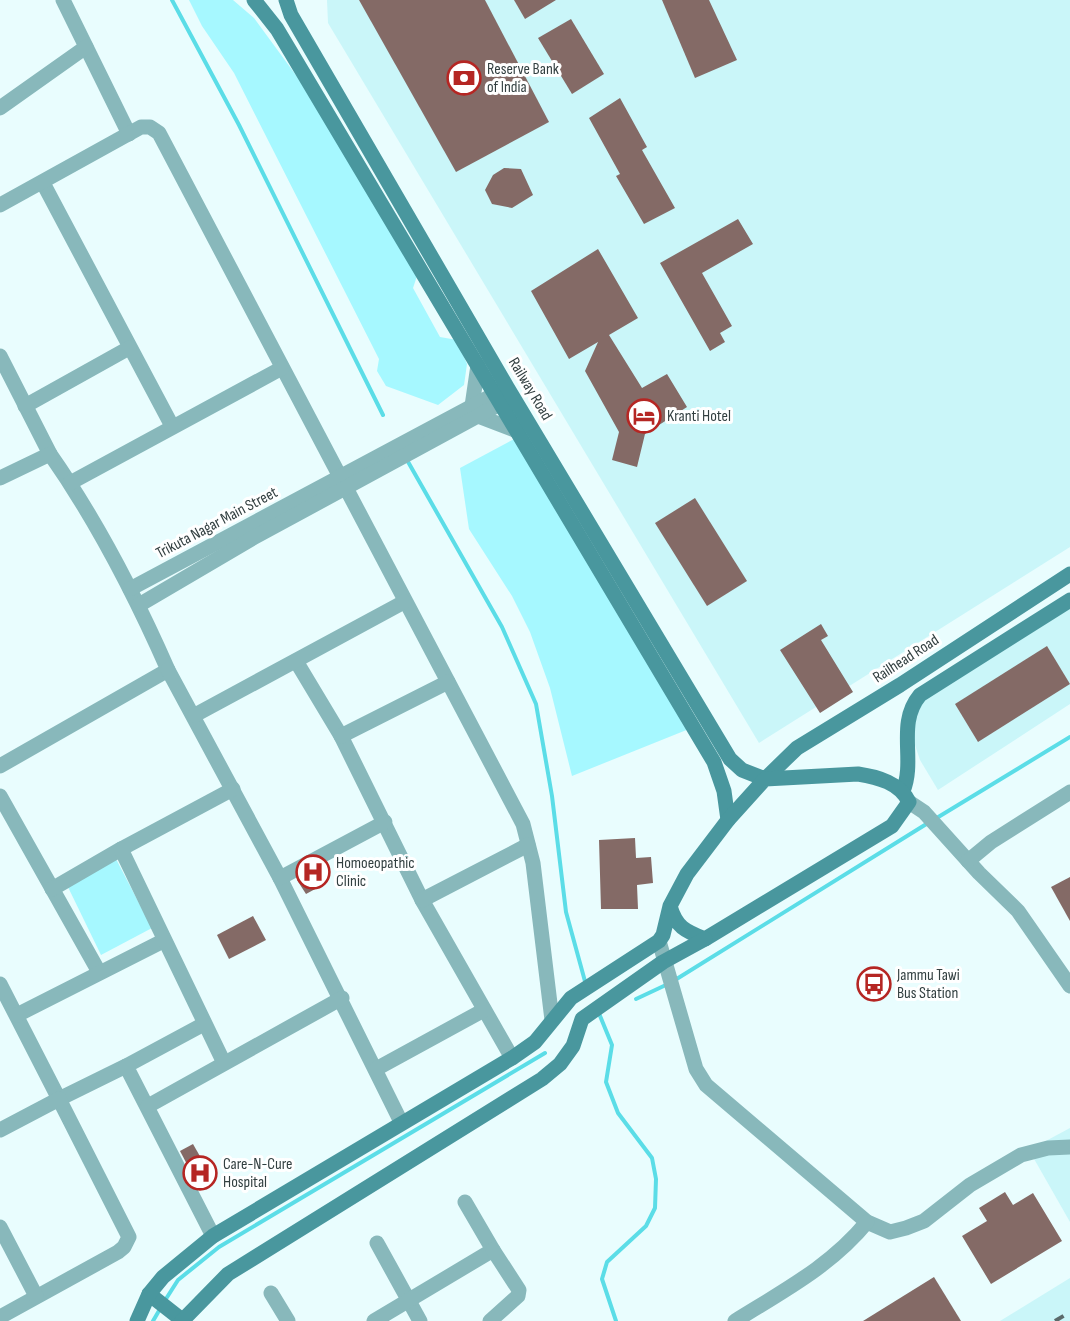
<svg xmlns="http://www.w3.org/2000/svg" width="1070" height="1321" font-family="'Sofia Sans Condensed',sans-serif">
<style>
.built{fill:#caf6f9}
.green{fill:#a6f8ff}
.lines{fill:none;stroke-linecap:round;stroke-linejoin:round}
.stream{stroke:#5bdde7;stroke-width:4}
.building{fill:#846a66}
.street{stroke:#88b8bb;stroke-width:15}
.secondary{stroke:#49979e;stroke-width:15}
.rail{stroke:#5b6a6b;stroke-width:4;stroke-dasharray:10 10;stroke-linecap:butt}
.labels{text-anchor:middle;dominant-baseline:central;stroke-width:6;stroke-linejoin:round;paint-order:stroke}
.poi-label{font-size:16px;fill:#323f40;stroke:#fff;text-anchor:start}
.street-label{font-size:16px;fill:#323f40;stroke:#fff}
</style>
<rect width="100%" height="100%" fill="#e9fdfe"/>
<!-- built -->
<g class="built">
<path d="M327 0H1070V547L759 743 328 23Z"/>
<path d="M1070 600V704L938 790 920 760 910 730 921 696Z"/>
<path d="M1070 1128V1222L1029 1150Z"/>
<path d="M1070 1278V1321H1000Z"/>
</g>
<!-- green -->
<g class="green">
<path d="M189 0H233L254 18 298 78 418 273 413 288 440 337 457 340 467 364 464 385 438 405 386 386 377 371 379 359 234 73 202 26Z"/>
<path d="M516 438 689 729 572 776 550 688 530 632 512 596 469 529 460 468Z"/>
<path d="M116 859 152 928 101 955 67 885Z"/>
</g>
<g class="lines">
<!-- stream -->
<g class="stream">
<path d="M172 0 239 125 383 415"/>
<path d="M407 460 502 627 536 704 552 796 566 912 586 985"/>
<path d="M935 819 1070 737"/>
<path d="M675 980 928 823"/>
<path d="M636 999 668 984"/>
<path d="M598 1011 612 1045 606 1082 618 1113 652 1158 656 1179 655 1208 646 1226 607 1262 602 1279 616 1321"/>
<path d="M164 1302 178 1280 219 1247 545 1053"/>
<path d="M153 1321 160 1309"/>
</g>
</g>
<!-- building -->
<g class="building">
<path d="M359 0H485L549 122 456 172Z"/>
<path d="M514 0H556L525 19Z"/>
<path d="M662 0H709L737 60 695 78Z"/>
<path d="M571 19 604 74 572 94 538 38Z"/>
<path d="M620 98 647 147 642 150 675 208 644 224 616 176 620 174 589 118Z"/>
<path d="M504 168 521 169 533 195 512 208 492 204 485 190 493 175Z"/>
<path d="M738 219 753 244 702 273 732 326 720 333 725 342 710 351 660 263Z"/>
<path d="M598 249 638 318 609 335 642 388 667 374 687 407 645 434 637 467 612 460 619 432 585 371 598 342 569 359 531 291Z"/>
<path d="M695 498 747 581 707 606 655 523Z"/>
<path d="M821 624 828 636 821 640 853 692 820 713 780 650Z"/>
<path d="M1047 646 1070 684 978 742 955 704Z"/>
<path d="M635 838 636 858 651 857 653 883 637 885 638 909H601L599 840Z"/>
<path d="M325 865 328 869 311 879 317 888 306 894 297 880Z"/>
<path d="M1070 877V921L1051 887Z"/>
<path d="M253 916 266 940 229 959 217 935Z"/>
<path d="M193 1144 214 1181 200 1189 180 1151Z"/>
<path d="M1005 1192 1013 1205 1033 1193 1062 1241 991 1284 962 1236 987 1221 979 1208Z"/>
<path d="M934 1277 961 1321H863Z"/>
</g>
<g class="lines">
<!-- street -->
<g class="street">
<path d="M63 0 129 134"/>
<path d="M0 108 86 47"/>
<path d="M43 183 172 426"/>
<path d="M0 205 141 127H150L159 133 523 824 533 863 552 1020"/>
<path d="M0 356 50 454"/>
<path d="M25 406 129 348"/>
<path d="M472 406 478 365"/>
<path d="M478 416 517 431"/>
<path d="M0 478 50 454C97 521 135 595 168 670L0 766"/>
<path d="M70 483 282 368"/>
<path d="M130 589 506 388"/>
<path d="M139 605 253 538 511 398"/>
<path d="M296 661 341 736 422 900 512 1058"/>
<path d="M168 670 280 878 401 1122"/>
<path d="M195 715 404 602"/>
<path d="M341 736 448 682"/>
<path d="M0 796 99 972"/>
<path d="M909 802 924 812 979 873 1018 911 1070 986"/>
<path d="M968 861 991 842 1070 792"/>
<path d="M280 878 385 822"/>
<path d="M52 889 121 849"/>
<path d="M422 900 528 845"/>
<path d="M659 941 696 1069 706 1085 867 1222 890 1232 906 1228 924 1221 970 1185 1021 1155 1048 1148 1070 1147"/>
<path d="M0 984 59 1099 126 1066"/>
<path d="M17 1015 163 941"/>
<path d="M204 1024 126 1066 213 1236"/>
<path d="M224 1063 121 849 233 789"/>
<path d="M376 1069 484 1010"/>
<path d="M148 1106 342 998"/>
<path d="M0 1130 59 1099 129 1237 124 1247 118 1252 0 1317"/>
<path d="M0 1227 36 1296"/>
<path d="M377 1243 420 1321"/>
<path d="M271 1293 288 1321"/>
<path d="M374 1321 493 1250 465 1202"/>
<path d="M490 1321 518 1296 519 1290 493 1250"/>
<path d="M735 1321C783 1291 831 1266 867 1222"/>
</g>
<!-- secondary -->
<g class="secondary">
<path d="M254 0 277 29 714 762 724 791 728 820"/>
<path d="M286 0 291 15 507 387 730 759 742 770 765 779 797 748 900 685 1070 574"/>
<path d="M903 791C916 759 896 724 920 695L1070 600"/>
<path d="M149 1294 182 1320"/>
<path d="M137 1321 149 1294 163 1277 213 1236 512 1058 535 1042 571 998 659 941 663 935 670 906 687 874 728 820 765 779 858 774C878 777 900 783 909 802L892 826 705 939C685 931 676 927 670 906"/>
<path d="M182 1321 228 1274 542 1079 560 1064 573 1046 582 1019 663 962 705 939"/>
</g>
<!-- rail -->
<path class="rail" d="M1055 1321 1070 1312"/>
</g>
<!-- icons -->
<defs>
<symbol id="bank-ring" viewBox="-11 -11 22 22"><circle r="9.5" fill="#fff" stroke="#b52623" stroke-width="1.5"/><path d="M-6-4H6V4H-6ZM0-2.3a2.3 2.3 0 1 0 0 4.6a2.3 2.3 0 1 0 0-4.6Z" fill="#b52623"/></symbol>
<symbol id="hotel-ring" viewBox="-11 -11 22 22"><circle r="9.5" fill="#fff" stroke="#b52623" stroke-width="1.5"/><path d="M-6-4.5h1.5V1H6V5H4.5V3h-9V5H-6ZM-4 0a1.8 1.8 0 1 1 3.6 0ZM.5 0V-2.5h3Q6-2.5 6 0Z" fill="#b52623"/></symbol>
<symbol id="hospital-ring" viewBox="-11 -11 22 22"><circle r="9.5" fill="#fff" stroke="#b52623" stroke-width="1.5"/><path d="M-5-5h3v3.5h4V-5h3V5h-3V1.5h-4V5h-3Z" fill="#b52623"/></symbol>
<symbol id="bus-ring" viewBox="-11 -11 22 22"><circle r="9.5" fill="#fff" stroke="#b52623" stroke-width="1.5"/><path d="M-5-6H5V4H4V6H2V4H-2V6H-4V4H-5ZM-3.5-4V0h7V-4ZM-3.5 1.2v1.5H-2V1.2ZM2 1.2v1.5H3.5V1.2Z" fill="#b52623"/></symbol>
</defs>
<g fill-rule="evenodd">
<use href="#bank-ring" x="445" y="59" width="38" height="38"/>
<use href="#hotel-ring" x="625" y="397" width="38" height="38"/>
<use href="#hospital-ring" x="294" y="853" width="38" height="38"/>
<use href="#bus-ring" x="855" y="965" width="38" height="38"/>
<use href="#hospital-ring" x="181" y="1154" width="38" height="38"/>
</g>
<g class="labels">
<!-- poi labels -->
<g class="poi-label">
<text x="487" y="69">Reserve Bank<tspan x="487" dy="18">of India</tspan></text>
<text x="667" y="416">Kranti Hotel</text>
<text x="336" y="863">Homoeopathic<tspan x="336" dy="18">Clinic</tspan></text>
<text x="897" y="975">Jammu Tawi<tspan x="897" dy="18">Bus Station</tspan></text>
<text x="223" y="1164">Care-N-Cure<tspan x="223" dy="18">Hospital</tspan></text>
</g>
<!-- street labels -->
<g class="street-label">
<text transform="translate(530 389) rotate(59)">Railway Road</text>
<text transform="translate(217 523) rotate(-28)">Trikuta Nagar Main Street</text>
<text transform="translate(906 659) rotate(-33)">Railhead Road</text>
</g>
</g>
</svg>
